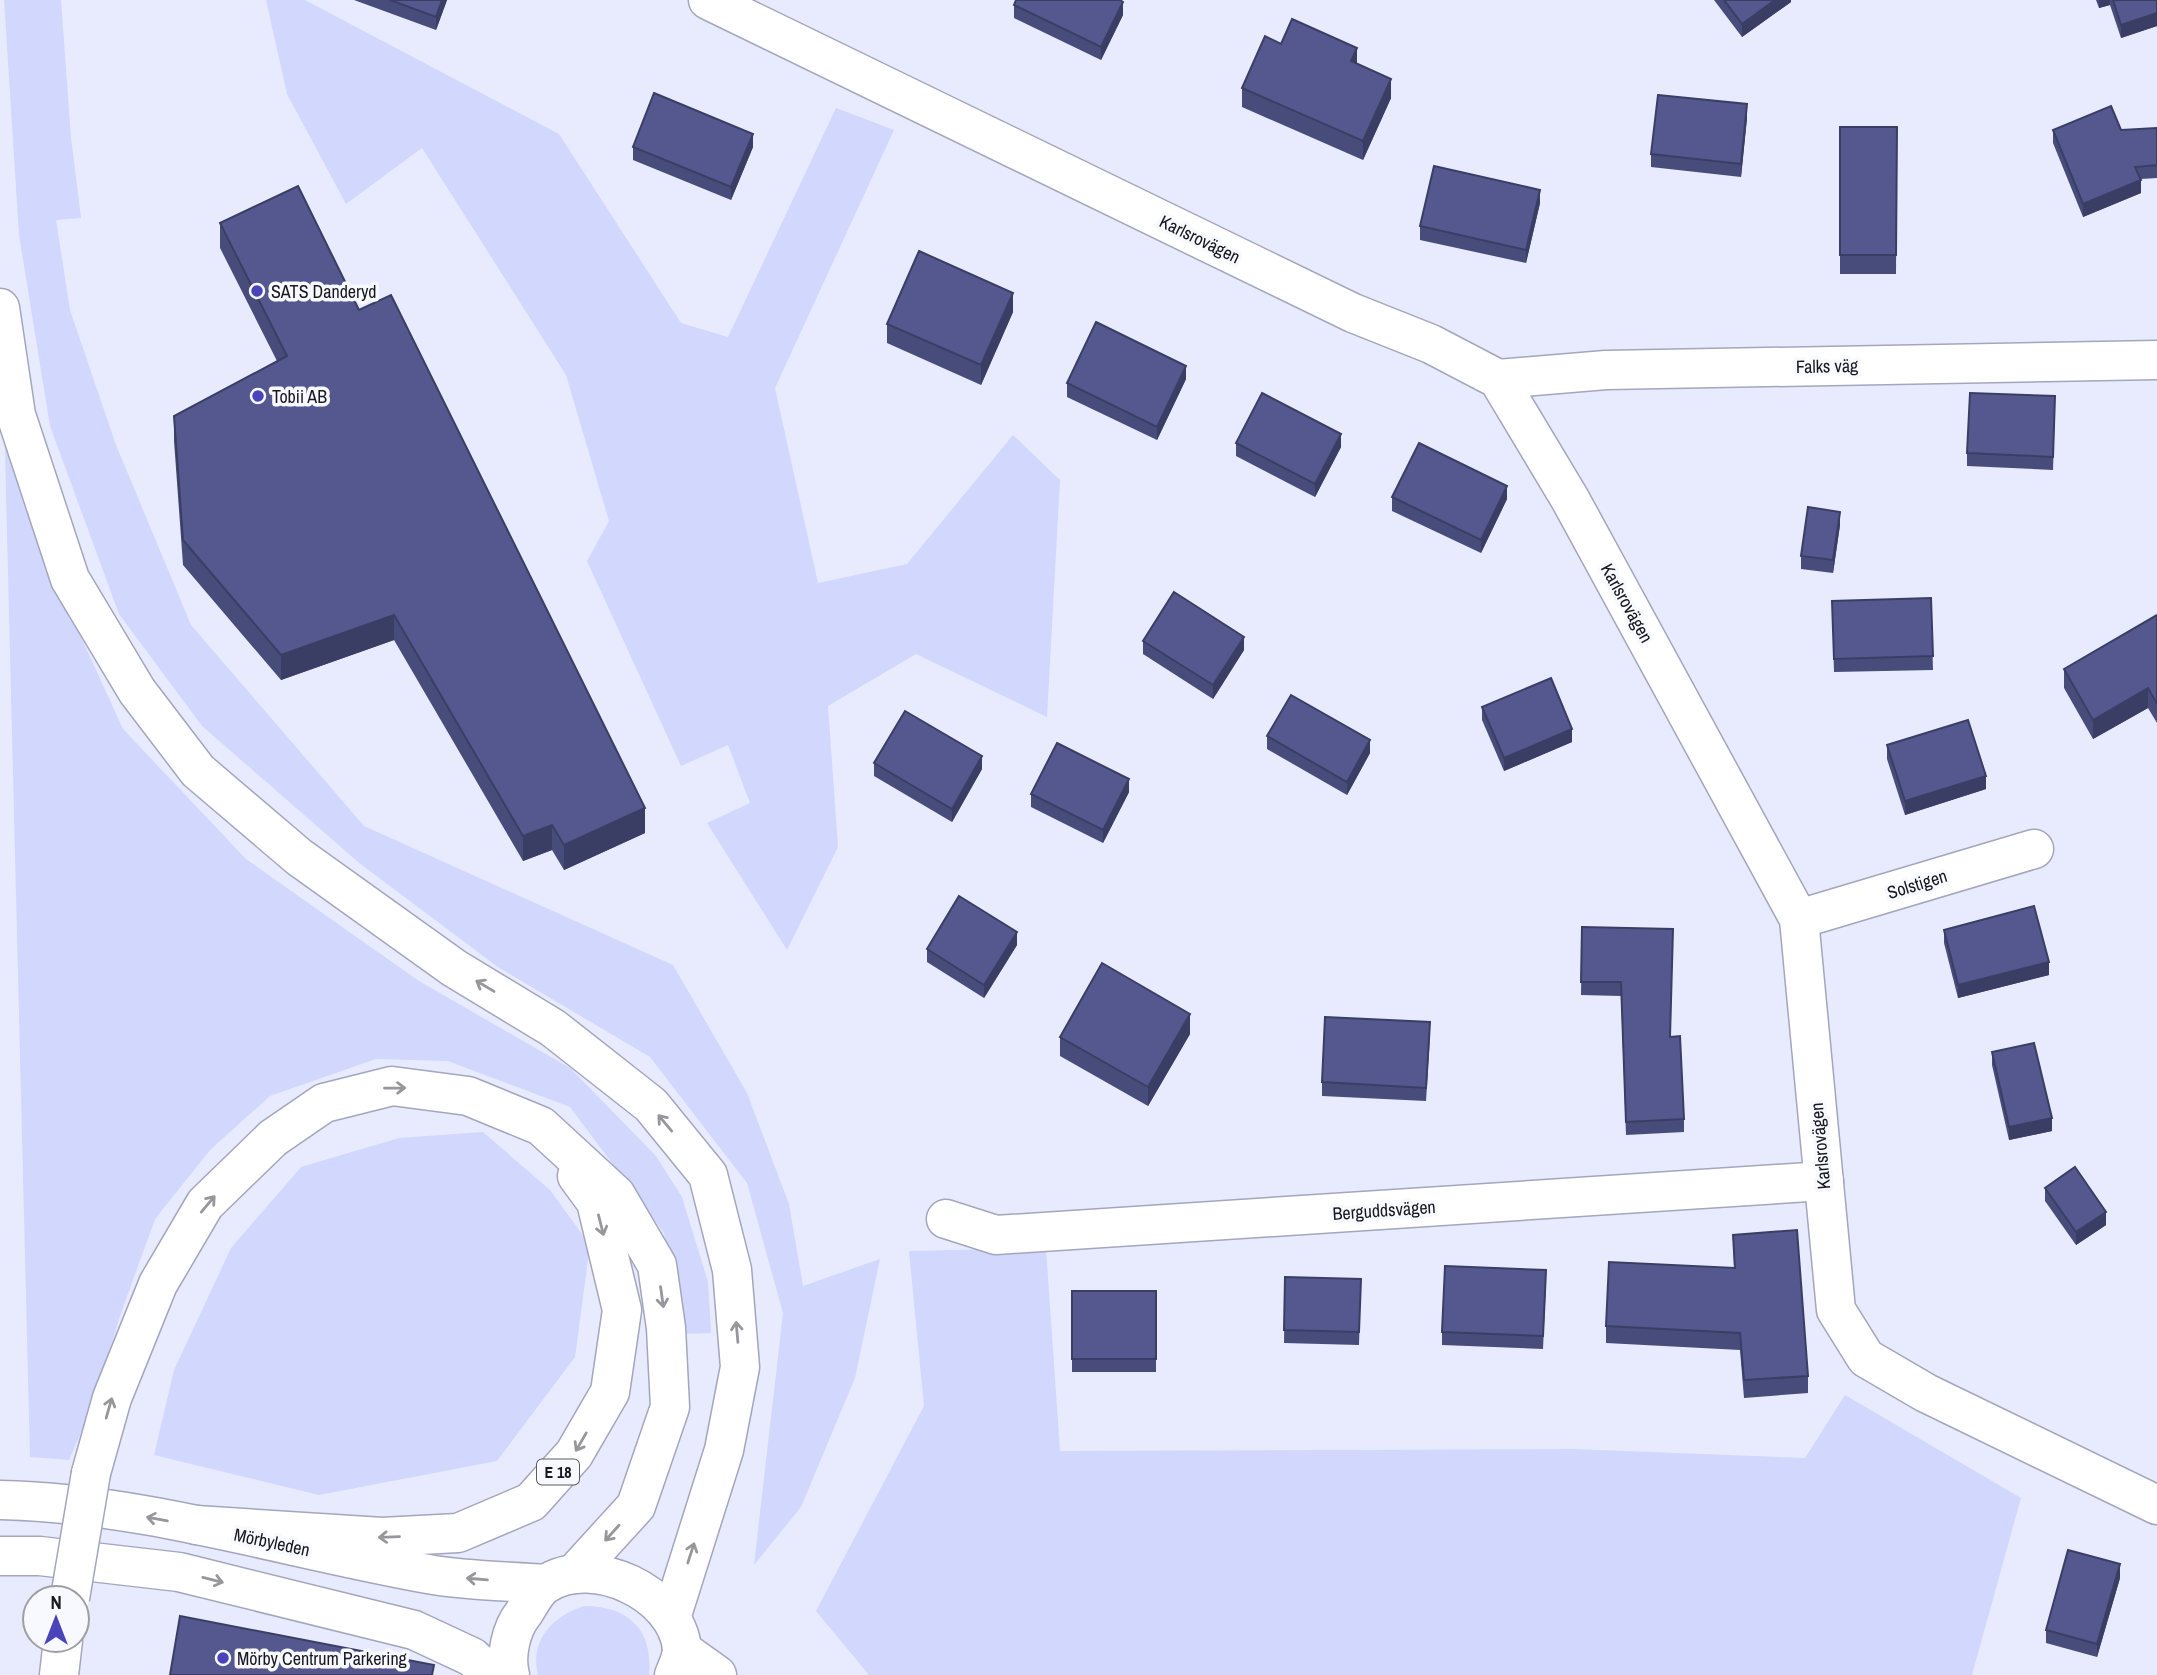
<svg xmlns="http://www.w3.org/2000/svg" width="2157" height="1675" font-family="'Archivo Narrow',sans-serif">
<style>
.green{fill:#d2d7fd}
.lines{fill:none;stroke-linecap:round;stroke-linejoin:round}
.minor-casing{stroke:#a3a6bd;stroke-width:41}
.highway-casing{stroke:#a3a6bd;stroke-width:41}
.minor{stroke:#fff;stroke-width:38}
.highway{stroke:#fff;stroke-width:38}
.highway-bridge-casing{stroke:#a3a6bd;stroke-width:41;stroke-linecap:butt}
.highway-bridge{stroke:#fff;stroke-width:38}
.wall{fill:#484c7b}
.shaded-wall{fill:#3b3e64}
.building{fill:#54588f;stroke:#3b3e64;stroke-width:2}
.oneway{stroke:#97979b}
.poi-dot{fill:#4a44bb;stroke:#f8f9fe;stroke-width:2.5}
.labels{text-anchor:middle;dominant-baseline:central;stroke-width:7;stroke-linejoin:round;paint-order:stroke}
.shield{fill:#f8f9fe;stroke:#5a5c63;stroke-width:2}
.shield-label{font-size:16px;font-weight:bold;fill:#171820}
.street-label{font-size:18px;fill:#171820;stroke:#f8f9fe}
.poi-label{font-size:18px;fill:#171820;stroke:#f8f9fe;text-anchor:start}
</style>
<rect width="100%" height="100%" fill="#e8ebfe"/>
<!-- green -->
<g class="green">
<path d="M4 0H61L71 138 81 218 56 220 70 310 116 445 191 625 364 826 673 965 747 1093 789 1204 803 1286 880 1259 855 1378 801 1507 754 1565 783 1313 747 1183 650 1057 498 967 358 862 202 726 119 614 50 426 19 235Z"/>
<path d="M266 0H305L559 134 681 323 728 337 836 108 894 130 775 388 818 583 907 564 1013 435 1060 480 1047 717 916 654 828 706 838 847 787 950 707 823 750 803 728 745 681 766 587 561 609 521 566 375 422 148 346 204 287 94Z"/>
<path d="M4 412 44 556 123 729 246 859 419 981 570 1068 656 1156 682 1197 708 1282 711 1333 684 1334 664 1233 570 1107 448 1061 376 1059 270 1096 210 1150 155 1219 120 1316 94 1403 69 1460 30 1457Z"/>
<path d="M483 1132 550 1190 590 1245 575 1357 497 1461 319 1495 154 1455 174 1370 231 1248 301 1167 399 1138Z"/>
<path d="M1046 1248 1060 1451 1573 1449 1805 1458 1845 1395 2021 1498 1972 1675H869L816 1611 924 1406 909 1251Z"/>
<path d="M584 1606C628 1606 653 1629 649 1675H538C529 1640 553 1616 584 1606Z"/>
</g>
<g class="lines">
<defs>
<g id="minor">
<path d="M708 0 1353 313 1431 344 1498 379 1570 499 1799 919 1836 1310 1866 1358 1926 1393 2157 1505"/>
<path d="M1498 379 1606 370 2157 360"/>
<path d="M1799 919 2034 849"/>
<path d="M946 1219 996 1235 1824 1181"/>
<path d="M0 1500C145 1503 287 1549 428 1574 466 1581 507 1581 545 1584"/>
<path d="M0 1556H40L179 1572 414 1630 472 1657 491 1675"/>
<path d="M682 1650 717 1675"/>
<path d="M510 1675C505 1656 511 1629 523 1614 529 1605 537 1589 546 1584 593 1554 677 1593 682 1649 682 1657 677 1668 674 1675"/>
</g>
<g id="highway">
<path d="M0 308 16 415 70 579 137 691 198 771 299 857 454 968 553 1028 651 1105 708 1175 732 1270 740 1367 724 1450 671 1618"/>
<path d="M91 1473 112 1398 158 1284 205 1204 273 1138 324 1103 392 1086 468 1096 541 1126 616 1195 657 1265 666 1328 670 1407 636 1506 574 1574"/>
<path d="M196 1525 382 1537 458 1533 531 1502 574 1454 610 1392 622 1310 596 1202 577 1176"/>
<path d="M59 1675 63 1640"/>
</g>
</defs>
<!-- minor casing -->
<use href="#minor" class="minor-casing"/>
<!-- highway casing -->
<use href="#highway" class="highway-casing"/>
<!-- minor -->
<use href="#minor" class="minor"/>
<!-- highway -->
<use href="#highway" class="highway"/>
<defs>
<path id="highway-bridge" d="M70 1598 91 1473"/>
</defs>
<!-- highway-bridge casing -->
<use href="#highway-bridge" class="highway-bridge-casing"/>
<!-- highway-bridge -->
<use href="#highway-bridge" class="highway-bridge"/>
</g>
<!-- wall -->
<g class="wall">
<path d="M354 0H447L436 30Z"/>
<path d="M1714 0H1791V2L1742 37Z"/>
<path d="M2096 0H2157V26L2121 38 2110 5 2099 8Z"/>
<path d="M1014 5 1123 15 1101 60 1014 18Z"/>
<path d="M1281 44 1357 63 1391 98 1363 160 1242 107V88Z"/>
<path d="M1747 118 1741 177 1651 167V154Z"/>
<path d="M1840 127H1897L1896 274H1840Z"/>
<path d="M2157 128V178L2141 179V193L2083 217 2053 143V130H2121Z"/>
<path d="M633 147H753L731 200 633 160Z"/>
<path d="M1540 203 1526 263 1420 240V226Z"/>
<path d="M220 223 359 310 645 833 564 870 552 850 523 861 394 640 281 680 183 565 174 441V416L277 361 220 248Z"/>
<path d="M1013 312 981 385 887 343V324Z"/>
<path d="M1186 379 1157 440 1067 397V383Z"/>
<path d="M2055 409 2053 470 1967 466V453Z"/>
<path d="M1236 443 1341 447 1315 497 1236 456Z"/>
<path d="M1392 497 1507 499 1481 553 1392 511Z"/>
<path d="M1840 525 1833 573 1801 569V556Z"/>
<path d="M1931 598 1933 670 1834 672 1832 601Z"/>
<path d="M2157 615V723L2148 708 2093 739 2064 688V669Z"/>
<path d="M1143 641 1244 650 1213 699 1143 654Z"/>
<path d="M1482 707 1572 742 1504 771 1482 720Z"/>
<path d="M1267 736 1370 753 1347 795 1267 749Z"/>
<path d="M1887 745 1986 789 1905 815 1887 759Z"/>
<path d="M874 763 982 769 952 822 874 776Z"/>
<path d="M1129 792 1103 843 1031 807V794Z"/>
<path d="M1582 927 1670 1037 1684 1119V1132L1626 1135 1621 996 1581 995Z"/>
<path d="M1944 930 2049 975 1958 998 1944 943Z"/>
<path d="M1017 945 984 998 927 962V949Z"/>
<path d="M1190 1034 1148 1106 1060 1056V1037Z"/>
<path d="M1430 1036 1426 1101 1322 1096V1082Z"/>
<path d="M1992 1052 2052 1131 2009 1140 1992 1065Z"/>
<path d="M2045 1188 2106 1225 2076 1245 2045 1201Z"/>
<path d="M1733 1235 1808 1376V1393L1744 1398 1740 1350 1606 1343V1326L1734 1268Z"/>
<path d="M1285 1277 1361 1279 1359 1345 1284 1343Z"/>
<path d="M1546 1283 1543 1349 1442 1345V1332Z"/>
<rect x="1072" y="1291" width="84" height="81"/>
<path d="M2120 1578 2097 1657 2046 1643V1630Z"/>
</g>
<!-- shaded-wall -->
<g class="shaded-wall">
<path d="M442 0H447L436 30V17Z"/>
<path d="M1775 0H1791V2L1742 37V24Z"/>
<path d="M2099 0H2110V5L2099 8Z"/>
<path d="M1123 2V15L1101 60V47Z"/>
<path d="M2157 13V26L2121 38V25Z"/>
<path d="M1357 48V67L1351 61Z"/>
<path d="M1391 79V98L1363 160V141Z"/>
<path d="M1747 104V118L1741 177V164Z"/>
<path d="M753 134V147L731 200V187Z"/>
<path d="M2141 180V193L2083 217V204Z"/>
<path d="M1540 190V203L1526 263V250Z"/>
<path d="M1013 293V312L981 385V365Z"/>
<path d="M1186 366V379L1157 440V427Z"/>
<path d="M1341 434V447L1315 497V484Z"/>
<path d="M1507 486V499L1481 553V540Z"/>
<path d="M1840 512V525L1833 573V560Z"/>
<path d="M394 615V640L281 680V655Z"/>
<path d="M1244 637V650L1213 699V685Z"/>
<path d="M2148 688V708L2093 739V720Z"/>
<path d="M1572 729V742L1504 771V758Z"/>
<path d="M1370 740V753L1347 795V782Z"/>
<path d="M982 756V769L952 822V809Z"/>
<path d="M1986 776V789L1905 815V801Z"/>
<path d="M1129 779V792L1103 843V830Z"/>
<path d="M645 808V833L564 870V845Z"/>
<path d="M552 825V850L523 861V836Z"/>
<path d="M1017 932V945L984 998V985Z"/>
<path d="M2049 962V975L1958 998V985Z"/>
<path d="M1190 1014V1034L1148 1106V1087Z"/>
<path d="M2052 1118V1131L2009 1140V1127Z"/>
<path d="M2106 1212V1225L2076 1245V1232Z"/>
<path d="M2120 1564V1578L2097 1657V1644Z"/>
</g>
<!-- building -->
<g class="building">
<path d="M390 0H442L436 17Z"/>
<path d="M1016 0H1120L1123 2 1101 47 1014 5Z"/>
<path d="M1724 0H1775L1742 24Z"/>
<path d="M2113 0H2157V13L2121 25Z"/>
<path d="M1292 19 1357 48 1351 61 1391 79 1363 141 1242 88 1265 36 1281 44Z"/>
<path d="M654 93 753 134 731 187 633 147Z"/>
<path d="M1658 95 1747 104 1741 164 1651 154Z"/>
<path d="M2111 106 2121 130 2157 128V165L2135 167 2141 180 2083 204 2053 130Z"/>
<path d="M1840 127H1897L1896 255H1840Z"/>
<path d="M1434 166 1540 190 1526 250 1420 226Z"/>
<path d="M298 186 359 310 391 295 645 808 564 845 552 825 523 836 394 615 281 655 183 540 174 416 287 356 220 223Z"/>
<path d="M919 251 1013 293 981 365 887 324Z"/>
<path d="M1096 322 1186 366 1157 427 1067 383Z"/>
<path d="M1262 393 1341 434 1315 484 1236 443Z"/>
<path d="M1970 393 2055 396 2053 457 1967 453Z"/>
<path d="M1419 443 1507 486 1481 540 1392 497Z"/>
<path d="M1808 507 1840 512 1833 560 1801 556Z"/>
<path d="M1174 592 1244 637 1213 685 1143 641Z"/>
<path d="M1931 598 1933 656 1834 659 1832 601Z"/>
<path d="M2157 615V704L2148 688 2093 720 2064 669Z"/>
<path d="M1551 678 1572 729 1504 758 1482 707Z"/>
<path d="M1291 695 1370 740 1347 782 1267 736Z"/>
<path d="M905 711 982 756 952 809 874 763Z"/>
<path d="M1968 720 1986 776 1905 801 1887 745Z"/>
<path d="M1057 743 1129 779 1103 830 1031 794Z"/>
<path d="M959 896 1017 932 984 985 927 949Z"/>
<path d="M2034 906 2049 962 1958 985 1944 930Z"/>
<path d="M1582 927 1673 929 1670 1037 1680 1036 1684 1119 1626 1122 1621 982H1581Z"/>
<path d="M1102 963 1190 1014 1148 1087 1060 1037Z"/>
<path d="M1325 1017 1430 1022 1426 1088 1322 1082Z"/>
<path d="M2034 1043 2052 1118 2009 1127 1992 1052Z"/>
<path d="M2075 1167 2106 1212 2076 1232 2045 1188Z"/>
<path d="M1797 1230 1808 1376 1744 1380 1740 1333 1606 1326 1609 1262 1735 1268 1733 1235Z"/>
<path d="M1445 1266 1546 1270 1543 1336 1442 1332Z"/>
<path d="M1285 1277 1361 1279 1359 1332 1284 1330Z"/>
<rect x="1072" y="1291" width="84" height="68"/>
<path d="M2068 1550 2120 1564 2097 1644 2046 1630Z"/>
<path d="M180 1616 434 1665 432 1675H170Z"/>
</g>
<!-- one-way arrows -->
<defs><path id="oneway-shaft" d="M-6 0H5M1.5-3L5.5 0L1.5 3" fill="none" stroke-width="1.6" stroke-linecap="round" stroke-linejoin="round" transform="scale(1.75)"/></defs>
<g class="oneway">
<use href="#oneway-shaft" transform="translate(485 986) rotate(-149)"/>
<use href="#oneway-shaft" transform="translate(395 1088) rotate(-1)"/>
<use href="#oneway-shaft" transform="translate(665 1123) rotate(-130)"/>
<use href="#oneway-shaft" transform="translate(208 1204) rotate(-50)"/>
<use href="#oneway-shaft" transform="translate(601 1225) rotate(76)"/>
<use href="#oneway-shaft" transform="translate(662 1297) rotate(82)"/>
<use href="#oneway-shaft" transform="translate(737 1332) rotate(-95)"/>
<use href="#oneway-shaft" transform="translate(109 1408) rotate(-74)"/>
<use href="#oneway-shaft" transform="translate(581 1442) rotate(120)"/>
<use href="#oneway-shaft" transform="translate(157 1519) rotate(-170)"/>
<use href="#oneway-shaft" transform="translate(612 1533) rotate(132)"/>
<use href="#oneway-shaft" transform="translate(389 1537) rotate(178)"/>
<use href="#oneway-shaft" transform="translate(691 1553) rotate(-72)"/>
<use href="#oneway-shaft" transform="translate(477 1579) rotate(-175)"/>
<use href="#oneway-shaft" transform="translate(213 1580) rotate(14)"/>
</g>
<!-- markers -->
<g class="poi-dot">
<circle cx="257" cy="291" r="7"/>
<circle cx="258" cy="396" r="7"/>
<circle cx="223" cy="1658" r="7"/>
</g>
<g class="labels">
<!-- shield labels -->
<rect class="shield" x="537" y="1459.5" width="42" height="25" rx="5"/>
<g class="shield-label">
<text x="558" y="1472">E 18</text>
</g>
<!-- street labels -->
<g class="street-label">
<text transform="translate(1200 239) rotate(26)">Karlsrovägen</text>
<text transform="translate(1827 366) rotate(-1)">Falks väg</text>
<text transform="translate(1627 603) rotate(61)">Karlsrovägen</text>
<text transform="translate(1917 884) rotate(-17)">Solstigen</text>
<text transform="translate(1820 1146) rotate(-95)">Karlsrovägen</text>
<text transform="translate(1384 1210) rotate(-4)">Berguddsvägen</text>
<text transform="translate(272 1542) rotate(12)">Mörbyleden</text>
</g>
<!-- poi labels -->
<g class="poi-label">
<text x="271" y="291">SATS Danderyd</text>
<text x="272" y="396">Tobii AB</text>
<text x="237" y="1658">Mörby Centrum Parkering</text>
</g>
</g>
<!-- north arrow -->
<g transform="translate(56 1619)"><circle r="33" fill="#f8f9fe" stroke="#9e9fa5" stroke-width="2"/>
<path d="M0-5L12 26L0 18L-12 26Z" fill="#4a44bb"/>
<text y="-10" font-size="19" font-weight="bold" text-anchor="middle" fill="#171820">N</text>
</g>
</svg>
